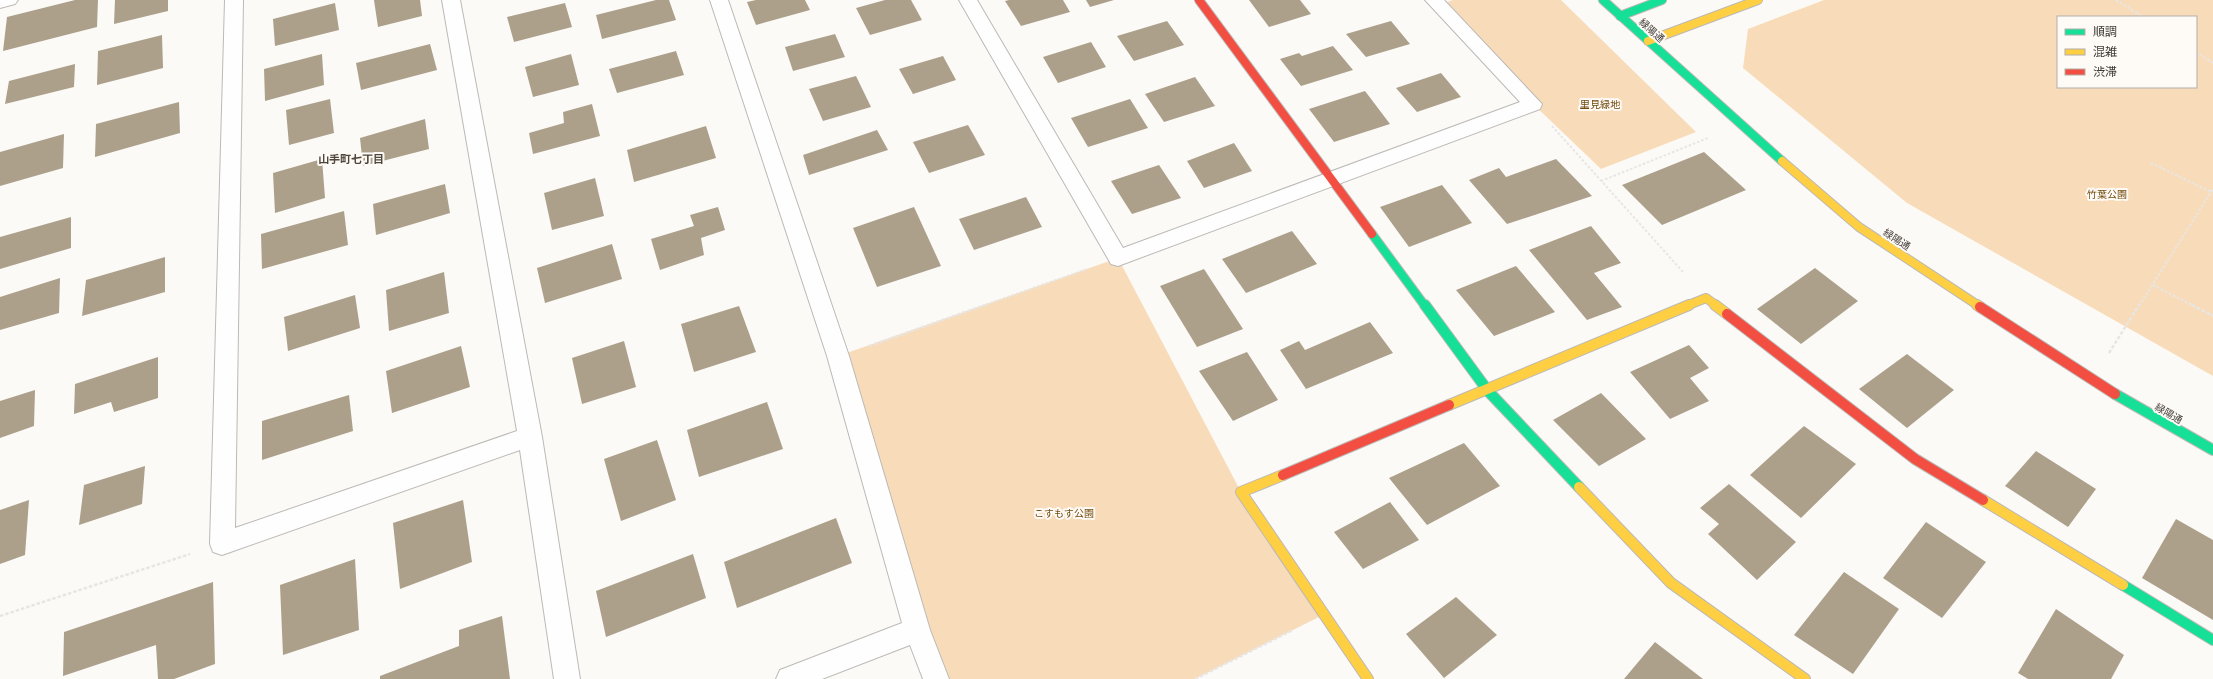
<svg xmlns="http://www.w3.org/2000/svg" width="2213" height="679" font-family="Barlow,'Noto Sans JP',sans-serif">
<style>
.green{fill:#f8dcba;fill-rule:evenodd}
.building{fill:#aca08b}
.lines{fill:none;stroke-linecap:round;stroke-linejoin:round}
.street-casing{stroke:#bcb9b6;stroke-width:2}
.fast-far1-casing{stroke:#bcb9b6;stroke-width:10}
.fast-casing{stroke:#bcb9b6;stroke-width:12}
.slow-far1-casing{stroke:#bcb9b6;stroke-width:10}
.slow-casing{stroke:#bcb9b6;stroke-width:12}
.jam-far1-casing{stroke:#bcb9b6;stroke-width:10}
.jam-casing{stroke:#bcb9b6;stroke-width:12}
.path-far1{stroke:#e7e6e5;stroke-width:2;stroke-dasharray:2.5 2;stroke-linecap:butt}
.path{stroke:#e7e6e5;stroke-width:2.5;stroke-dasharray:3.5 2;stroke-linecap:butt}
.street{fill:#fffefe;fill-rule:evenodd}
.fast-far1{stroke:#16e098;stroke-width:8}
.fast{stroke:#16e098;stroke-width:10}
.slow-far1{stroke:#ffcf43;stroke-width:8}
.slow{stroke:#ffcf43;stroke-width:10}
.jam-far1{stroke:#f24e42;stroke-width:8}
.jam{stroke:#f24e42;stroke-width:10}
.labels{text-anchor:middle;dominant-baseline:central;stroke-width:4;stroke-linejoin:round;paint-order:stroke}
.street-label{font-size:10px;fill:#3e3a36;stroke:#fefaf5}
.park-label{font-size:10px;fill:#734c0f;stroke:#fefaf5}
.neighbourhood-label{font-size:11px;font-weight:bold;fill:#4f473d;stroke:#fefaf5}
</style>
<rect width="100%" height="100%" fill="#fcfaf7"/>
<!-- green -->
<g class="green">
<path d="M1453 0H1561L1696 132 1601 169 1533 104 1447 2Z"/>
<path d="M1824 0H2213V376L1907 203 1743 68 1748 29ZM2058 17H2196V87H2058Z"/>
<path d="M1118 258 1241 492 1323 615 1195 679H944L838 356Z"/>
</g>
<!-- building -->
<g class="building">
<path d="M75 0H98L97 27 3 51 7 17Z"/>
<path d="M115 0H168V11L114 24Z"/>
<path d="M374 0H420L422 16 378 27Z"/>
<path d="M656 0H669L676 20 602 39 596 15Z"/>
<path d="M756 0H805L810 10 756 25 747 2Z"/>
<path d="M885 0H911L922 20 870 35 856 8Z"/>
<path d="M1009 0H1063L1070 12 1021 26 1005 1Z"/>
<path d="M1086 0H1114L1090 7Z"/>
<path d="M1249 0H1300L1311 14 1269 27Z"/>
<path d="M335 3 339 30 275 46 273 19Z"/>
<path d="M565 3 572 27 514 42 507 17Z"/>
<path d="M1167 21 1184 45 1134 61 1117 36Z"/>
<path d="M1391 21 1410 44 1366 57 1346 34Z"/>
<path d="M835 34 845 57 793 71 785 47Z"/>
<path d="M162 35 163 68 97 85 98 51Z"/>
<path d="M1091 42 1106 67 1058 83 1043 57Z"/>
<path d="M430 44 437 70 361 90 356 63Z"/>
<path d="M1333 46 1353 70 1301 86 1280 59 1299 53 1302 56Z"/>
<path d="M676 51 684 75 617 93 609 69Z"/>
<path d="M322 54 324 85 265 101 264 69Z"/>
<path d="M571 54 579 85 533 97 525 67Z"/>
<path d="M943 56 956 80 913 94 899 69Z"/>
<path d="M75 64 74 87 5 104 9 81Z"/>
<path d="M1441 73 1461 97 1417 112 1396 88Z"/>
<path d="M856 76 871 107 823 121 809 89Z"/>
<path d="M1195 77 1215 106 1164 122 1145 94Z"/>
<path d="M1365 91 1390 124 1334 142 1309 109Z"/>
<path d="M330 99 334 133 289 145 286 110Z"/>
<path d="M1130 99 1148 128 1088 147 1071 118Z"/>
<path d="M179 102 180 133 95 157 96 124Z"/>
<path d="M592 104 600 136 533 154 529 133 564 123 563 112Z"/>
<path d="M425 119 429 149 363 166 360 138Z"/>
<path d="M968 125 985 155 929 173 913 142Z"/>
<path d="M706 126 716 158 634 182 627 150Z"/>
<path d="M877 130 888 150 809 175 803 155Z"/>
<path d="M64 134 63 168 0 186V152Z"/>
<path d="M1234 143 1252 171 1204 188 1187 161Z"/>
<path d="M1704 152 1746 190 1662 225 1622 185Z"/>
<path d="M322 159 325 198 275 213 273 173Z"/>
<path d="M1556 159 1592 196 1507 224 1469 180 1499 168 1506 177Z"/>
<path d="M1159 165 1181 198 1132 214 1111 181Z"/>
<path d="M595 178 604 216 552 230 544 193Z"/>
<path d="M445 184 450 213 376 235 373 204Z"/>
<path d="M1442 185 1472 223 1409 247 1380 207Z"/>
<path d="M1026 197 1042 227 974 250 959 219Z"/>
<path d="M718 207 725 230 701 238 704 255 660 270 651 239 694 226 690 215Z"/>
<path d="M914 207 941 266 877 287 853 228Z"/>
<path d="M344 211 348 245 262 269 261 234Z"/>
<path d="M71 217V248L0 269V237Z"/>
<path d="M1591 226 1621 263 1594 273 1622 307 1587 320 1529 250Z"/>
<path d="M1292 231 1317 264 1246 293 1222 259Z"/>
<path d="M612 244 622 279 545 303 537 268Z"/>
<path d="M165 257V292L82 316 86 280Z"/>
<path d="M1516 266 1555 312 1494 336 1456 290Z"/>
<path d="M1815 268 1858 301 1801 344 1757 309Z"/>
<path d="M1204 269 1243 329 1197 347 1160 286Z"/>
<path d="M444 272 449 313 389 331 386 290Z"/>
<path d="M60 278 59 313 0 330V297Z"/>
<path d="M355 295 360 328 288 351 284 317Z"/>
<path d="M739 306 756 352 694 372 681 324Z"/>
<path d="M1370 322 1393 353 1306 389 1280 350 1299 341 1305 350Z"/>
<path d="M624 341 636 387 582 404 572 358Z"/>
<path d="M1689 345 1709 368 1690 378 1709 401 1670 419 1630 372Z"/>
<path d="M461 346 470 387 392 413 386 371Z"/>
<path d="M1247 352 1278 400 1233 421 1199 371Z"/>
<path d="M1907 354 1954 390 1907 428 1859 389Z"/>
<path d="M158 357V398L114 412 111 402 74 414 75 384Z"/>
<path d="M35 390 34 426 0 438V401Z"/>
<path d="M1601 393 1646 439 1599 466 1553 420Z"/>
<path d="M349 395 353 431 262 460V421Z"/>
<path d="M767 402 783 449 699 477 687 430Z"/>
<path d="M1804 426 1856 464 1801 518 1750 475Z"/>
<path d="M657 440 676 500 621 521 604 459Z"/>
<path d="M1464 443 1500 486 1427 525 1389 478Z"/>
<path d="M2036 451 2096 489 2068 527 2005 486Z"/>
<path d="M145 466 142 504 79 525 84 485Z"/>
<path d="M1729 484 1796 542 1757 580 1708 534 1719 524 1700 508Z"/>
<path d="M29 500 25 555 0 564V510Z"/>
<path d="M463 500 472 562 400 589 393 523Z"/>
<path d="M1390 502 1419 540 1363 569 1334 532Z"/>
<path d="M836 518 852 563 737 608 724 562Z"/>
<path d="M2176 519 2213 540V620L2142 578Z"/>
<path d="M1926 522 1986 562 1942 618 1883 578Z"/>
<path d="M693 554 706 598 606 637 596 591Z"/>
<path d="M355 559 359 630 283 655 280 585Z"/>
<path d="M1844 572 1899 609 1853 674 1794 635Z"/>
<path d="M213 582 215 664 174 679H158L156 645 63 676 64 632Z"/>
<path d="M1456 597 1497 635 1444 678 1406 634Z"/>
<path d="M2056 609 2124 655 2111 679H2028L2018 673Z"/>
<path d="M502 616 510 679H380V676L459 646V630Z"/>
<path d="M1655 642 1703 679H1624Z"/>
</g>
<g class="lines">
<defs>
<g id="street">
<path d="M0 0H18L15 4 0 8Z"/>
<path d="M225 0H243L235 528 517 431 442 0H460L542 437 580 679H554L520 450 222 555 213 552 210 544Z"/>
<path d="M710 0H728L849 356 930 630 949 679H923L910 645 822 679H776L780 670 902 623 827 356Z"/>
<path d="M959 0H977L1123 248 1520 102 1425 0H1444L1542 104 1540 109 1118 266 1111 264Z"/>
</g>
<g id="fast-far1">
<path d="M1603 0 1782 161"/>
<path d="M1620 16 1662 0"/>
<path d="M1372 234 1425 306"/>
</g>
<g id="fast">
<path d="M1425 305 1488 391 1579 487"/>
<path d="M2115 394 2213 450"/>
<path d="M2123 585 2213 640"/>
</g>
<g id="slow-far1">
<path d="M1648 41 1758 0"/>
<path d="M1782 161 1859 227 1979 306"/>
<path d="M1686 306 1706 298 1717 306"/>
</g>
<g id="slow">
<path d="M1715 305 1727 314"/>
<path d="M1977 305 1980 307"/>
<path d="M1449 405 1689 305"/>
<path d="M1283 475 1241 492 1368 679"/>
<path d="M1579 487 1671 583 1805 679"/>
<path d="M1983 500 2123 585"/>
</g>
<path id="jam-far1" d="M1199 0 1372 234"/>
<g id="jam">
<path d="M1980 307 2115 394"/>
<path d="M1727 314 1915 459 1983 500"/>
<path d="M1283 475 1449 405"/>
</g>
</defs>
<!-- street casing -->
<use href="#street" class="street-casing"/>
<!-- fast-far1 casing -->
<use href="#fast-far1" class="fast-far1-casing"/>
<!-- fast casing -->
<use href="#fast" class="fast-casing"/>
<!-- slow-far1 casing -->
<use href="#slow-far1" class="slow-far1-casing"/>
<!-- slow casing -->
<use href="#slow" class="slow-casing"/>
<!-- jam-far1 casing -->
<use href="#jam-far1" class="jam-far1-casing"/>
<!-- jam casing -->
<use href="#jam" class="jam-casing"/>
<!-- path-far1 -->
<g class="path-far1">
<path d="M2116 0 2143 17"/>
<path d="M2196 52 2213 63"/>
<path d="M1552 126 1683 272"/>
<path d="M2151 163 2211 192"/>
<path d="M1601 181 1708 138"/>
<path d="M2153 285 2194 306"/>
<path d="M982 306 1087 269"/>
<path d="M2139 306 2213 189"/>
</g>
<!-- path -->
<g class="path">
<path d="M2192 305 2213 316"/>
<path d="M869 346 985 305"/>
<path d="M2109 353 2139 305"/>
<path d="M0 616 190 554"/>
<path d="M1195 679 1293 630"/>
</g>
<!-- street -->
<use href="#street" class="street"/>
<!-- fast-far1 -->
<use href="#fast-far1" class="fast-far1"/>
<!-- fast -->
<use href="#fast" class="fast"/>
<!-- slow-far1 -->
<use href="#slow-far1" class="slow-far1"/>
<!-- slow -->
<use href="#slow" class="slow"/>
<!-- jam-far1 -->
<use href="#jam-far1" class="jam-far1"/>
<!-- jam -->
<use href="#jam" class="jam"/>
</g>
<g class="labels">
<!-- street labels -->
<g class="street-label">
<text transform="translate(1652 30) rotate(42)">緑陽通</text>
<text transform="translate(1897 239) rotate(33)">緑陽通</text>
<text transform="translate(2169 413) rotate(30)">緑陽通</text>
</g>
<!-- park labels -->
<g class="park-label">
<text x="1600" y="104">里見緑地</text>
<text x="2107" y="194">竹葉公園</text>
<text x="1064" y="513">こすもす公園</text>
</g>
<!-- neighbourhood labels -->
<g class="neighbourhood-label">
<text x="351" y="158">山手町七丁目</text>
</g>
</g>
<!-- legend -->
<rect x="2057" y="16" width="140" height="72" fill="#fefaf5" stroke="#b1ada9"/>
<rect x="2065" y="29" width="20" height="6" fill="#16e098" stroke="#b1ada9"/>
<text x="2093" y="36" font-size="12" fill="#3e3a36">順調</text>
<rect x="2065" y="49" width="20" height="6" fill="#ffcf43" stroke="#b1ada9"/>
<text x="2093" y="56" font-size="12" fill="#3e3a36">混雑</text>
<rect x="2065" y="69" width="20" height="6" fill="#f24e42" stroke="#b1ada9"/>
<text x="2093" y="76" font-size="12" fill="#3e3a36">渋滞</text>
</svg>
